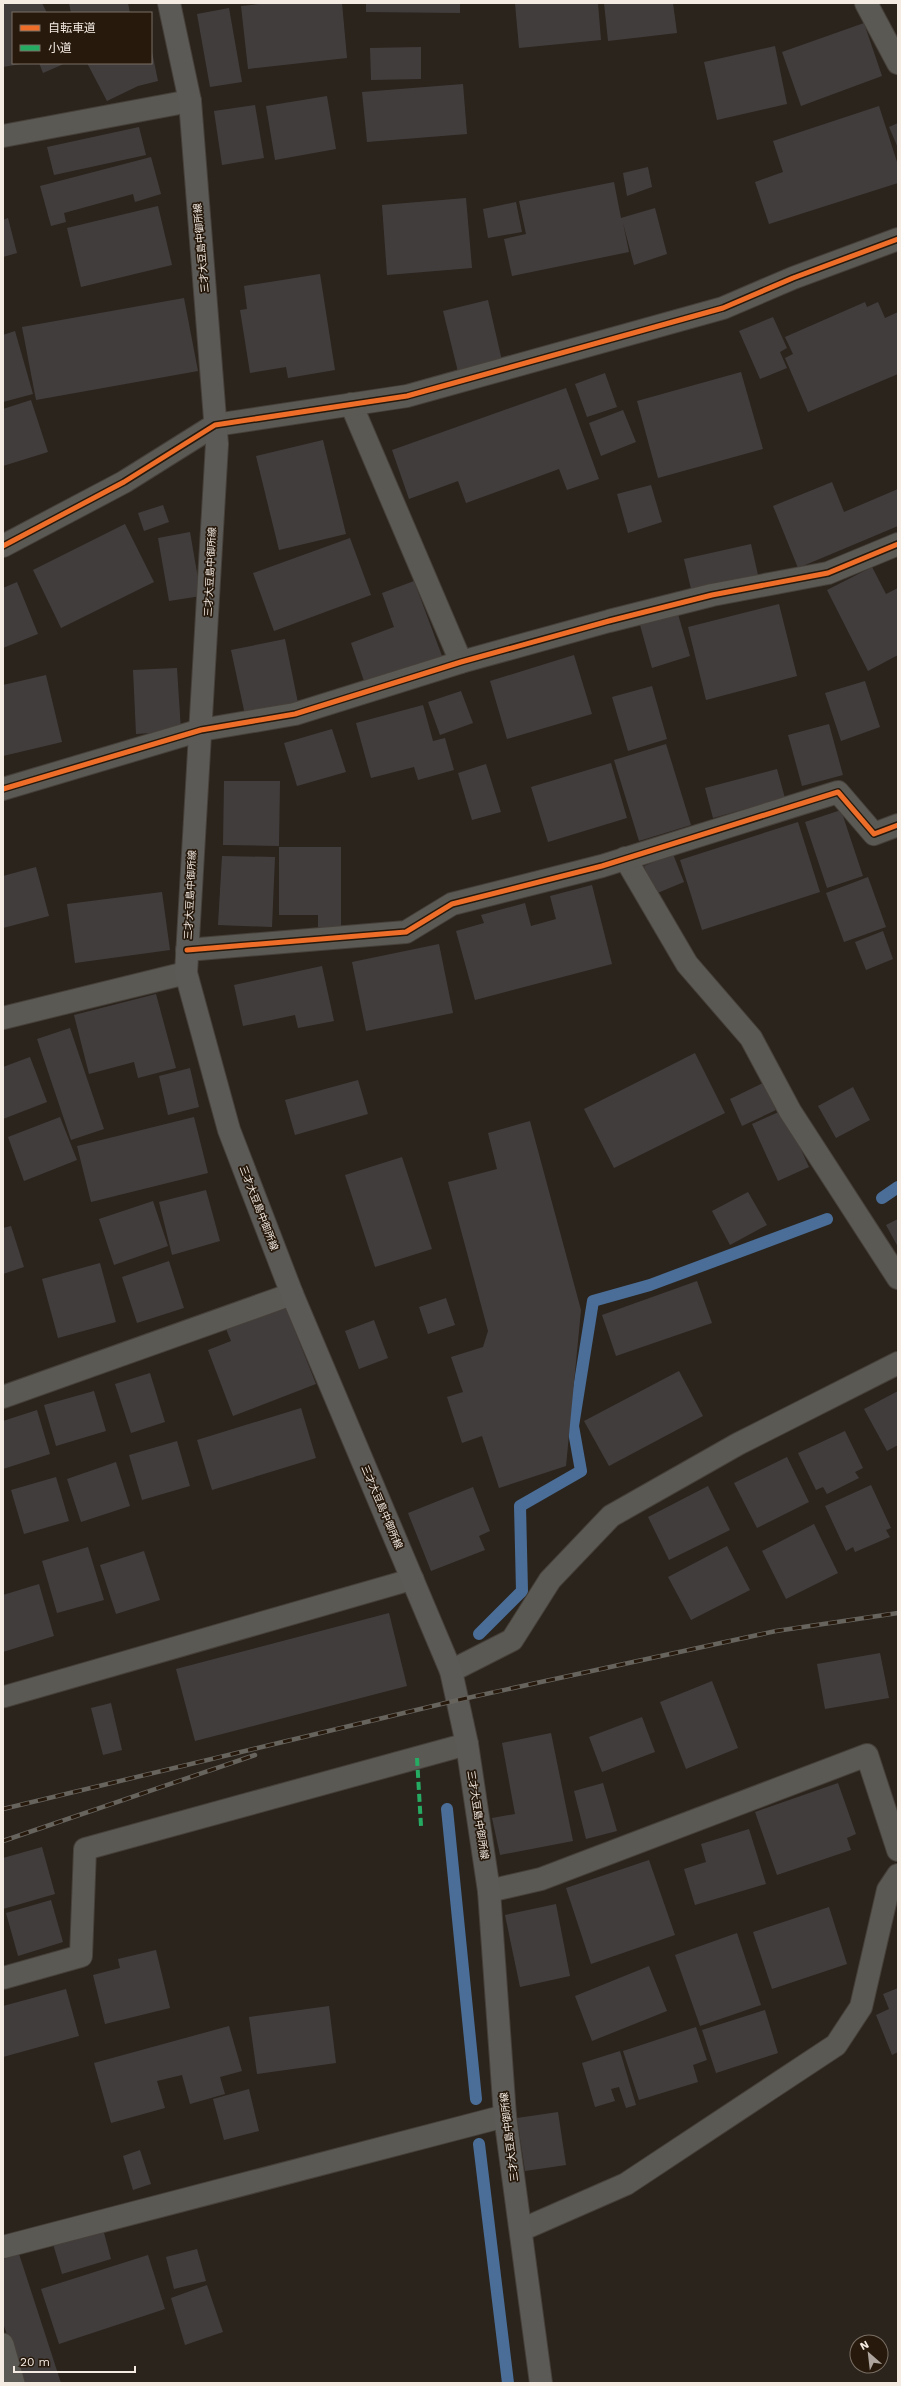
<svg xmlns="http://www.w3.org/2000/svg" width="901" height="2386" font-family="'Work Sans','Noto Sans JP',sans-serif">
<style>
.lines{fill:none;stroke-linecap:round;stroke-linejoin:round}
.stream{stroke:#4a6e98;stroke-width:12}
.building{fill:#423d3d}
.lane-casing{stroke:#46403a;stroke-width:23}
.street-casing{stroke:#46403a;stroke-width:24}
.secondary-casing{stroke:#46403a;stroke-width:24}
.lane{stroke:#5b5954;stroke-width:21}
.street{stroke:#5b5954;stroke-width:22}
.secondary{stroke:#5c5a57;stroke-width:22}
.rail-casing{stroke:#67645e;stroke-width:4.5}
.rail{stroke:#271a0d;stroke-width:3;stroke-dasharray:9;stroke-linecap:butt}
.quiet{stroke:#26ab63;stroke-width:4;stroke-dasharray:8 4;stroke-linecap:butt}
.cycleway-casing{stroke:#271a0d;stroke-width:8}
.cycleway{stroke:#ee6e29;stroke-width:5}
.labels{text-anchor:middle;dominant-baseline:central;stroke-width:3.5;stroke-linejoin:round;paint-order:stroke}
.street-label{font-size:10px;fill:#f4ebe3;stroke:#271a0d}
</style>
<rect width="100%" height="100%" fill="#2b241d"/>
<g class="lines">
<!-- stream -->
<g class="stream">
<path d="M882 1198 898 1187"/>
<path d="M479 1634 522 1591 520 1506 581 1471 573 1426 593 1301 650 1285 827 1219"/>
<path d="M447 1809 476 2099"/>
<path d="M479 2144 508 2383"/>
</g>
</g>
<!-- building -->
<g class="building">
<path d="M3 3H42L47 13H13V63L21 64 3 67Z"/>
<path d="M69 3H128L130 13H71Z"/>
<path d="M269 3H342L347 58 248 69 241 6Z"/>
<path d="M366 3H460V13L366 12Z"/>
<path d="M515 3H598L601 40 519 48Z"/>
<path d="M604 3H673L677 33 608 41Z"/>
<path d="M229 8 242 82 210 87 197 14Z"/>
<path d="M864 23 882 76 801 106 782 52Z"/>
<path d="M775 46 787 104 717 120 704 62Z"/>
<path d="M421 47V79L371 80 370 48Z"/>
<path d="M152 52 158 81 138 86 107 101 87 63H151Z"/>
<path d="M39 63H66L43 73Z"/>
<path d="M463 84 467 134 367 142 362 92Z"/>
<path d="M327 96 336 149 275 160 266 106Z"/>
<path d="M255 105 264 158 222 165 214 111Z"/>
<path d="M879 106 898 165V183L769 224 755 182 783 172 773 141Z"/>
<path d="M898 123V148L889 127Z"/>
<path d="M139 127 146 155 54 175 47 147Z"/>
<path d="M151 157 161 194 135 202 133 194 64 213 66 222 51 226 40 186Z"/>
<path d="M648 167 652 187 627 196 623 173Z"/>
<path d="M614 182 621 218 655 208 667 254 634 265 623 223 629 252 512 276 504 239 526 234 519 201Z"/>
<path d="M466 198 472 268 387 275 382 205Z"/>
<path d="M516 202 522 232 488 238 483 209Z"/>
<path d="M158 206 172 265 81 287 67 228Z"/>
<path d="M8 218 17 253 3 257V220Z"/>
<path d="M320 274 335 370 288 378 286 367 250 373 240 310 247 309 244 286Z"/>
<path d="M184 298 198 371 36 400 22 327Z"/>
<path d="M488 300 503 365 459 376 443 311Z"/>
<path d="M865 302 867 307 878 302 885 318 898 312V374L808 412 785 358 793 354 785 337Z"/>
<path d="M773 317 787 348 780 352 787 368 760 379 739 331Z"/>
<path d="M15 331 33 394 3 402V335Z"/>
<path d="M741 372 763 449 658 478 637 401Z"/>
<path d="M605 373 617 407 587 417 575 384Z"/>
<path d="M566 388 599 479 567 490 559 469 466 503 458 481 409 499 392 450Z"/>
<path d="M31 400 48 452 3 466V409Z"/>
<path d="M623 410 636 442 601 456 589 423Z"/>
<path d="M323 440 346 534 279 550 256 456Z"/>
<path d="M832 482 844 512 898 489V526L798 568 773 506Z"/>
<path d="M651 485 662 522 628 533 617 494Z"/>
<path d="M163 505 169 522 144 531 138 513Z"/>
<path d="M125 524 154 582 61 628 33 570Z"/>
<path d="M190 532 201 596 169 601 158 538Z"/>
<path d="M350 538 371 595 274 631 253 573Z"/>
<path d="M751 544 758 575 691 589 684 559Z"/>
<path d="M872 567 886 594 898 588V655L868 671 827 590Z"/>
<path d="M414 581 442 656 365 684 351 643 394 627 382 593Z"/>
<path d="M17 582 38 634 3 648V588Z"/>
<path d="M779 604 797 676 706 700 688 627Z"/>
<path d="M678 614 690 656 652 668 640 625Z"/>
<path d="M285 639 298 703 245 715 231 650Z"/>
<path d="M574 655 592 714 507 739 490 681Z"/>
<path d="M177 668 181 731 136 734 133 670Z"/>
<path d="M46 675 62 742 3 756V685Z"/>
<path d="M865 681 880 727 841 741 825 693Z"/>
<path d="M652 686 667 739 628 751 612 697Z"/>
<path d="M461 691 473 723 440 735 428 702Z"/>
<path d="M423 705 433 741 445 738 454 770 418 780 414 767 371 778 356 723Z"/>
<path d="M829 724 843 775 802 786 788 735Z"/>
<path d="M332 729 346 772 297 786 284 743Z"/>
<path d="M666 744 691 825 639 841 614 760Z"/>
<path d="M611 763 627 818 548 842 531 787Z"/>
<path d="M486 764 501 812 472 820 458 773Z"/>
<path d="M777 769 785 798 713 818 705 788Z"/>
<path d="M224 781H280L279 846 223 845Z"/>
<path d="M841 810 863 876 827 888 805 822Z"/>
<path d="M798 822 820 892 702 930 680 860Z"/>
<path d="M279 847H341V927H318V915H279Z"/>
<path d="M673 854 684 882 655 894 644 866Z"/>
<path d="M222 856 275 857 272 927 218 925Z"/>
<path d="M36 867 49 916 3 928V876Z"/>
<path d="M868 877 886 927 844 942 826 893Z"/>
<path d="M592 885 612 964 475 1000 456 931 484 923 481 915 525 903 531 926 556 919 550 896Z"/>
<path d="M162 892 170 950 75 963 67 904Z"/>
<path d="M883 931 893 959 866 970 855 942Z"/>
<path d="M439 944 453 1013 366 1031 352 962Z"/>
<path d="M322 966 334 1021 298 1028 295 1015 243 1026 234 985Z"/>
<path d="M156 994 176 1068 138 1078 134 1062 89 1074 74 1015Z"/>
<path d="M70 1028 104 1129 71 1140 37 1039Z"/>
<path d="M695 1053 725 1113 614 1168 584 1109Z"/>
<path d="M30 1057 47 1102 3 1119V1067Z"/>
<path d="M190 1068 199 1107 168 1115 159 1076Z"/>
<path d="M358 1080 368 1114 295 1135 285 1100Z"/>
<path d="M763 1083 776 1110 742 1126 730 1099Z"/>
<path d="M853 1087 870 1120 836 1138 818 1106Z"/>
<path d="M783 1110 809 1167 778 1181 752 1124Z"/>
<path d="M60 1117 77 1160 24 1181 8 1137Z"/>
<path d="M194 1117 208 1173 91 1202 77 1146Z"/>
<path d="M530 1121 581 1310 566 1466 499 1488 482 1436 462 1443 447 1397 463 1392 451 1357 483 1347 488 1331 448 1182 497 1169 488 1133Z"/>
<path d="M402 1157 432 1249 375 1267 345 1175Z"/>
<path d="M206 1190 220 1241 172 1255 159 1202Z"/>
<path d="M748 1192 767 1225 730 1245 712 1211Z"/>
<path d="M153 1201 168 1246 114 1265 99 1219Z"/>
<path d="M898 1219V1247L886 1225Z"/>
<path d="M11 1226 24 1267 3 1274V1228Z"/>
<path d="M169 1261 184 1308 137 1323 122 1277Z"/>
<path d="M100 1263 116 1322 58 1338 42 1279Z"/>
<path d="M697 1281 712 1323 616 1356 602 1315Z"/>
<path d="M446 1298 455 1325 428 1334 419 1307Z"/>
<path d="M285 1306 316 1384 233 1416 208 1350 231 1341 226 1329Z"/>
<path d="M374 1320 388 1358 359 1369 345 1331Z"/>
<path d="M679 1371 703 1416 609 1466 584 1421Z"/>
<path d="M150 1373 165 1422 131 1433 115 1384Z"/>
<path d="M94 1391 106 1431 56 1446 44 1405Z"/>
<path d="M898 1391V1445L887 1451 864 1409Z"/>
<path d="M301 1408 316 1458 212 1490 197 1440Z"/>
<path d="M37 1410 50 1454 3 1469V1421Z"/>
<path d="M845 1431 863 1468 855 1472 859 1478 827 1494 823 1487 816 1490 798 1453Z"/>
<path d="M177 1441 190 1486 142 1500 129 1455Z"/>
<path d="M787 1457 809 1502 757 1528 734 1483Z"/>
<path d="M116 1462 130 1506 81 1522 67 1479Z"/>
<path d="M56 1477 69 1521 24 1534 11 1490Z"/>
<path d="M871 1485 891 1528 886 1530 890 1537 855 1552 853 1547 846 1551 825 1506Z"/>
<path d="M708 1486 730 1530 669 1560 648 1517Z"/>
<path d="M473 1487 490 1531 479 1536 485 1550 431 1571 408 1513Z"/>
<path d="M814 1524 838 1573 786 1599 762 1551Z"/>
<path d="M727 1546 750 1590 691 1620 668 1577Z"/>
<path d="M88 1547 104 1600 57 1613 42 1561Z"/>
<path d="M144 1551 160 1600 116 1614 100 1565Z"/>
<path d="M39 1584 54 1636 3 1652V1595Z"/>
<path d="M389 1613 407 1686 195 1741 176 1669Z"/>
<path d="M880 1653 889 1698 825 1709 817 1664Z"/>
<path d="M712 1681 738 1748 686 1769 660 1702Z"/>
<path d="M111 1703 122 1750 103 1755 91 1708Z"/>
<path d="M642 1717 655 1752 602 1772 589 1737Z"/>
<path d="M551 1733 573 1841 500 1855 492 1818 515 1814 502 1743Z"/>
<path d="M603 1783 617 1831 586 1839 574 1791Z"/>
<path d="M838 1783 856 1834 847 1838 851 1850 777 1875 755 1812Z"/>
<path d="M749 1829 766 1884 695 1905 684 1869 706 1862 701 1844Z"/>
<path d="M42 1847 55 1894 3 1909V1858Z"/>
<path d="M649 1860 675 1935 591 1964 566 1888Z"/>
<path d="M51 1900 63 1942 18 1956 6 1913Z"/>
<path d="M556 1904 570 1976 520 1987 505 1915Z"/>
<path d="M829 1907 847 1964 772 1989 753 1932Z"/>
<path d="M737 1933 761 2005 700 2026 675 1955Z"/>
<path d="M156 1950 170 2008 105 2024 93 1975 120 1968 118 1959Z"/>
<path d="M649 1966 667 2011 592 2041 575 1996Z"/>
<path d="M898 1988V2052L892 2055 876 2015 889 2009 883 1994Z"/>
<path d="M66 1989 79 2036 3 2057V2006Z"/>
<path d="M329 2006 336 2063 257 2074 249 2017Z"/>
<path d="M765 2010 778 2053 716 2073 702 2030Z"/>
<path d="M229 2026 242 2071 220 2077 225 2094 190 2104 182 2075 157 2081 165 2108 111 2123 94 2063Z"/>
<path d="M696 2027 707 2060 693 2065 698 2082 639 2100 623 2051Z"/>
<path d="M620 2051 636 2105 626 2108 619 2087 611 2089 615 2101 595 2107 582 2063Z"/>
<path d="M249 2089 259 2131 224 2140 213 2099Z"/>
<path d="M558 2112 566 2165 525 2171 517 2118Z"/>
<path d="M140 2150 151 2184 133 2190 123 2156Z"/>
<path d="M103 2229 111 2259 62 2274 53 2244Z"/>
<path d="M197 2249 206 2281 174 2289 166 2257Z"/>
<path d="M19 2254 61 2383H23L3 2323V2259Z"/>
<path d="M148 2255 165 2309 59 2344 41 2289Z"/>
<path d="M207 2285 223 2332 185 2345 171 2298Z"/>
</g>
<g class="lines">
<defs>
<g id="lane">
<path d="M3 1697 413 1579"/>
<path d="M3 2344 14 2383"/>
</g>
<g id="street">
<path d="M866 3 898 63"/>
<path d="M3 136 190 101"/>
<path d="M351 404 461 662"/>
<path d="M3 546 124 482 215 425 407 396 723 308 793 278 898 239"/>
<path d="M3 789 201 730 295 714 461 662 609 621 712 595 828 573 898 544"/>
<path d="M625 858 687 964 751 1038 790 1111 898 1278"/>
<path d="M187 950 406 932 452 904 602 866 838 792 874 834 898 825"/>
<path d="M3 1018 186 973"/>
<path d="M3 1397 292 1294"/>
<path d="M451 1671 512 1640 550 1580 611 1516 738 1444 898 1363"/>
<path d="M489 1891 541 1879 867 1755 898 1850"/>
<path d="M3 1978 81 1956 85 1849 467 1744"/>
<path d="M521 2230 626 2184 836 2045 861 2007 888 1890 898 1875"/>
<path d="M3 2247 505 2116"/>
</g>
<path id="secondary" d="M169 3 190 101 217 444 186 973 229 1130 292 1294 451 1671 467 1744 489 1891 505 2116 541 2383"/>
</defs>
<!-- lane casing -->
<use href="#lane" class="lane-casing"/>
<!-- street casing -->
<use href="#street" class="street-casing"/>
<!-- secondary casing -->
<use href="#secondary" class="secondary-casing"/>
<!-- lane -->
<use href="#lane" class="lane"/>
<!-- street -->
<use href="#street" class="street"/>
<!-- secondary -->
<use href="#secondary" class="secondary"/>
<defs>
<g id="rail">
<path d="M3 1809 458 1700 776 1631 898 1613"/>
<path d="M3 1841 255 1755"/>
</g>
</defs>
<!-- rail casing -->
<use href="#rail" class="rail-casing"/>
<!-- rail -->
<use href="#rail" class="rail"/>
<!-- quiet -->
<path class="quiet" d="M417 1758 421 1826"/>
<defs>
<g id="cycleway">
<path d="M3 546 124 482 215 425 407 396 723 308 793 278 898 239"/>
<path d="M3 789 201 730 295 714 461 662 609 621 712 595 828 573 898 544"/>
<path d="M187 950 406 932 452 904 602 866 838 792 874 834 898 825"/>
</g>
</defs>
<!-- cycleway casing -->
<use href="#cycleway" class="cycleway-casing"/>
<!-- cycleway -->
<use href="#cycleway" class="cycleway"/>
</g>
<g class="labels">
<!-- street labels -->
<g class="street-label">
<text transform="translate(201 248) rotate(-95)">三才大豆島中御所線</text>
<text transform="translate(210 572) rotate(-87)">三才大豆島中御所線</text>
<text transform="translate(190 895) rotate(-87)">三才大豆島中御所線</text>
<text transform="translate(259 1208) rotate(69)">三才大豆島中御所線</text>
<text transform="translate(382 1507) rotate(67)">三才大豆島中御所線</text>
<text transform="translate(478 1815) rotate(81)">三才大豆島中御所線</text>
<text transform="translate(509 2137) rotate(-97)">三才大豆島中御所線</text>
</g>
</g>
<!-- border -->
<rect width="901" height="2386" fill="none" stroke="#f4ebe3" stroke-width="8"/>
<!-- legend -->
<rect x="12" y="12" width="140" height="52" fill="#271a0d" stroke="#796e63"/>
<rect x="20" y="25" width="20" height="6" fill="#ee6e29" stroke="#796e63"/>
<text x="48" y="32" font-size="12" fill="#f4ebe3">自転車道</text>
<rect x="20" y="45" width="20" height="6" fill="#26ab63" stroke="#796e63"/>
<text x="48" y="52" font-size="12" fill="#f4ebe3">小道</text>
<!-- north arrow -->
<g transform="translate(869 2354) rotate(332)"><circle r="19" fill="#271a0d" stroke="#796e63"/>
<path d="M0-3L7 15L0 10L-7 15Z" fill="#aea59e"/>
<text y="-6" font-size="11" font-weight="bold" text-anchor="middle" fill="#f4ebe3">N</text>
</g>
<!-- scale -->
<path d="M14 2366v6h121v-6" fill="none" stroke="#f4ebe3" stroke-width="2"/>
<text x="20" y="2366" font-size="12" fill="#f4ebe3" stroke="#271a0d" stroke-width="3" paint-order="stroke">20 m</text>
</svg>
